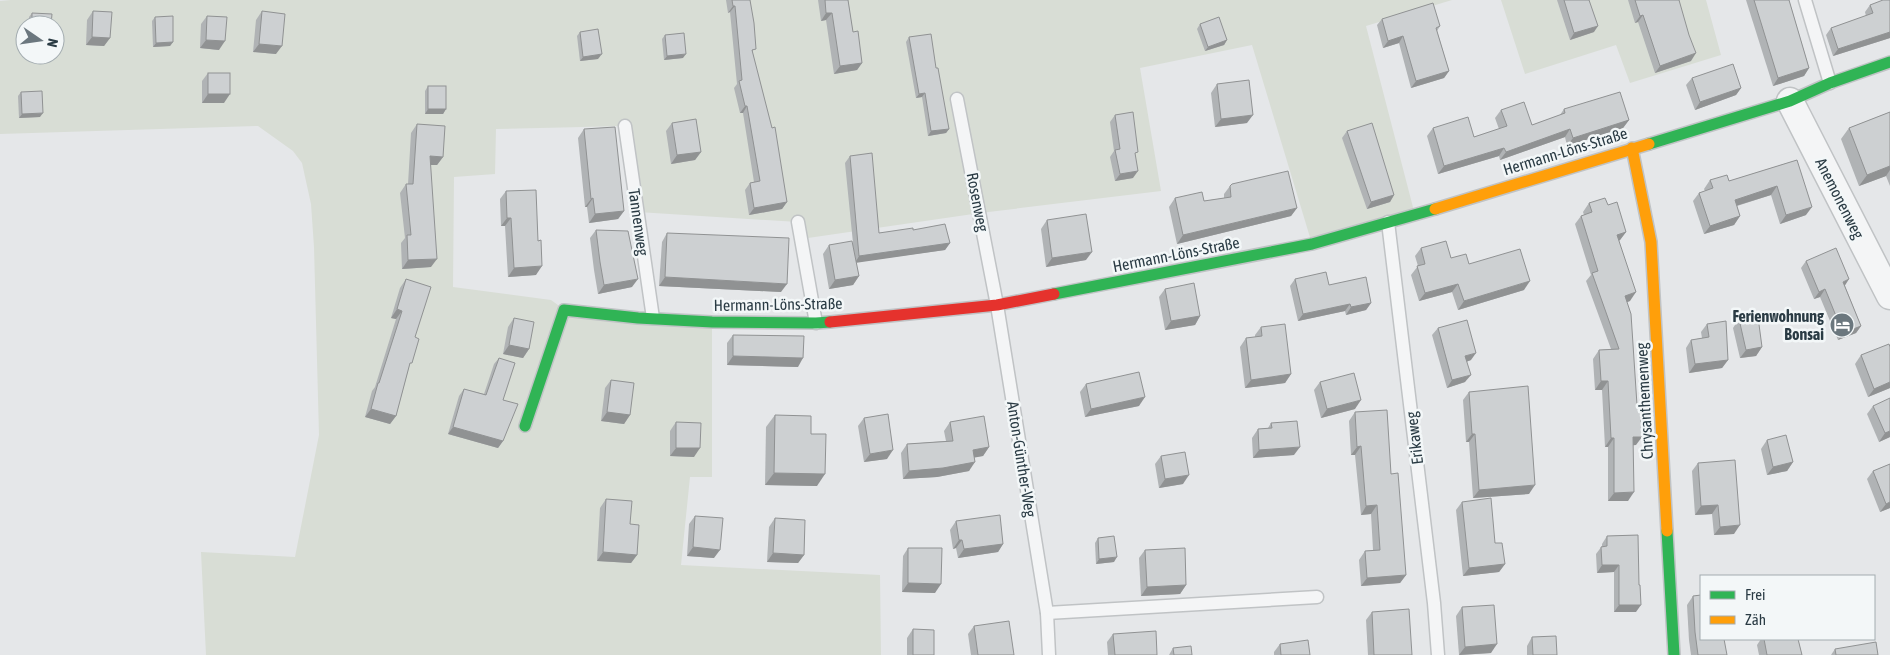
<svg xmlns="http://www.w3.org/2000/svg" width="1890" height="655" font-family="'Asap Condensed',sans-serif">
<style>
.green{fill:#d8ddd5;fill-rule:evenodd}
.lines{fill:none;stroke-linecap:round;stroke-linejoin:round}
.lane-casing{stroke:#c0c3c5;stroke-width:15}
.street-casing{stroke:#c0c3c5;stroke-width:29}
.fast-casing{stroke:#c0c3c5;stroke-width:14}
.slow-casing{stroke:#c0c3c5;stroke-width:14}
.jam-casing{stroke:#c0c3c5;stroke-width:14}
.lane{stroke:#f4f5f6;stroke-width:12}
.street{stroke:#f4f5f6;stroke-width:26}
.fast{stroke:#30b455;stroke-width:11}
.slow{stroke:#ff9f0a;stroke-width:11}
.jam{stroke:#e5322d;stroke-width:11}
.wall{fill:#b0b3b5}
.shaded-wall{fill:#909293}
.building{fill:#cdd0d2;stroke:#909293}
.labels{text-anchor:middle;dominant-baseline:central;stroke-width:5;stroke-linejoin:round;paint-order:stroke}
.street-label{font-size:16px;fill:#2a3b44;stroke:#f3f7f8}
.poi-label{font-size:16px;font-weight:bold;fill:#2a3b44;stroke:#f3f7f8;text-anchor:end}
</style>
<rect width="100%" height="100%" fill="#e5e7e9"/>
<!-- green -->
<g class="green">
<path d="M11 0H1452L1366 26 1415 215 1312 244 1252 45 1140 68 1161 191 980 213 801 239 798 222 638 212 625 126 496 129 495 174 454 177 453 287 551 300 565 310 712 322V477H690L681 565 880 575 881 655H206L201 552 295 557 319 435 314 247 311 204 302 163 293 151 258 126 0 134V1ZM25 25H55V55H25Z"/>
<path d="M1501 0H1706L1721 55 1630 83 1616 45 1525 74Z"/>
</g>
<g class="lines">
<defs>
<g id="lane">
<path d="M1805 0 1830 83"/>
<path d="M957 99 997 305 1047 613 1049 655"/>
<path d="M625 126 653 318"/>
<path d="M798 222 816 323"/>
<path d="M1388 222 1434 603 1438 655"/>
<path d="M1047 613 1317 597"/>
</g>
<path id="street" d="M1790 101 1890 296"/>
<g id="fast">
<path d="M1649 144 1790 101 1830 83 1890 62"/>
<path d="M1054 294 1312 244 1435 209"/>
<path d="M525 426 564 310 638 318 712 322 816 323 830 322"/>
<path d="M1667 531 1674 655"/>
</g>
<g id="slow">
<path d="M1632 148 1651 242 1667 531"/>
<path d="M1435 209 1649 144"/>
</g>
<path id="jam" d="M830 322 997 305 1054 294"/>
</defs>
<!-- lane casing -->
<use href="#lane" class="lane-casing"/>
<!-- street casing -->
<use href="#street" class="street-casing"/>
<!-- fast casing -->
<use href="#fast" class="fast-casing"/>
<!-- slow casing -->
<use href="#slow" class="slow-casing"/>
<!-- jam casing -->
<use href="#jam" class="jam-casing"/>
<!-- lane -->
<use href="#lane" class="lane"/>
<!-- street -->
<use href="#street" class="street"/>
<!-- fast -->
<use href="#fast" class="fast"/>
<!-- slow -->
<use href="#slow" class="slow"/>
<!-- jam -->
<use href="#jam" class="jam"/>
</g>
<!-- wall -->
<g class="wall">
<path d="M726 0H750L753 54 787 202 782 209 749 215 745 190 750 183 754 182 743 113H740L734 88 737 84 730 12 728 13Z"/>
<path d="M818 0H848L853 32 862 63 857 70 834 74 826 20 821 21Z"/>
<path d="M1557 0H1589L1594 32 1570 40Z"/>
<path d="M1628 0H1679L1691 61 1655 73 1638 22 1635 23Z"/>
<path d="M1746 0H1789L1809 68 1804 76 1773 86Z"/>
<path d="M1890 0V38L1833 56 1826 35 1831 28 1866 16 1865 12 1870 5Z"/>
<path d="M93 11 110 38 104 46 86 45 87 20Z"/>
<path d="M262 11 276 54 253 52 256 20Z"/>
<path d="M32 13 51 25H29V17Z"/>
<path d="M207 16 219 50 200 48 201 24Z"/>
<path d="M155 17 173 42 170 46 153 47 152 21Z"/>
<path d="M1382 19 1440 26 1437 31 1449 71 1444 78 1411 88 1399 43 1383 48 1377 25Z"/>
<path d="M1200 24 1227 40 1224 45 1205 51 1197 29Z"/>
<path d="M580 32 598 59 580 61 577 36Z"/>
<path d="M665 35 683 58 664 60 662 39Z"/>
<path d="M909 37 949 129 946 133 928 136 922 97 916 98 906 42Z"/>
<path d="M208 73 224 103H202V81Z"/>
<path d="M1692 78 1741 88 1736 95 1695 110 1686 85Z"/>
<path d="M1217 84 1247 123 1215 127 1211 93Z"/>
<path d="M428 86 446 109 443 114H425V91Z"/>
<path d="M21 92 40 117 19 118 18 96Z"/>
<path d="M1564 109 1629 120 1623 128 1567 146 1565 137 1500 160 1499 156 1438 174 1427 136 1433 128 1474 137 1499 129 1495 118 1501 110 1532 125 1560 115Z"/>
<path d="M1890 112V186L1886 176 1859 186 1841 139 1849 128Z"/>
<path d="M1115 115 1135 156 1133 178 1115 181 1110 157 1114 151 1110 122Z"/>
<path d="M672 123 701 152 695 160 671 164 666 131Z"/>
<path d="M417 124 443 157 437 165H430L431 267 402 269 401 243 405 238 400 193 406 184H408L411 133Z"/>
<path d="M584 129 624 211 618 219 589 223 587 207H585L578 138Z"/>
<path d="M1347 131 1394 195 1390 202 1367 209 1342 138Z"/>
<path d="M850 156 879 233 913 230 950 243 945 250 856 262 859 276 853 285 829 289 823 254 829 245 853 243 845 163Z"/>
<path d="M1797 160 1806 215 1780 224 1771 195 1737 206 1740 216 1734 225 1704 234 1693 201 1699 193 1705 191 1704 189 1710 180 1729 181Z"/>
<path d="M1230 186 1297 208 1291 216 1177 244 1169 207 1175 198 1204 201 1224 198V194Z"/>
<path d="M506 191 536 275 508 277 505 226H501L500 199Z"/>
<path d="M1589 203 1608 205 1626 232 1620 240 1619 241 1630 301 1627 302 1636 445H1633L1628 501H1608V447H1605L1602 390H1595L1593 359 1599 350 1611 349 1586 281 1591 275 1575 224 1581 216 1584 215 1583 212Z"/>
<path d="M1047 220 1086 260 1046 267 1041 229Z"/>
<path d="M596 230 632 287 598 294 594 270 590 238Z"/>
<path d="M667 233 781 292 659 286 662 242Z"/>
<path d="M1421 248 1469 264 1524 290 1458 310 1452 292 1419 301 1411 275 1418 266 1415 256Z"/>
<path d="M1806 261 1845 286 1861 326 1856 333 1838 340 1820 297 1814 299 1801 268Z"/>
<path d="M406 279 415 337 409 367 396 416 390 424 365 417 372 391 375 387 396 319 391 318 400 288Z"/>
<path d="M1295 279 1329 285 1371 303 1366 310 1346 315 1345 311 1298 321 1290 286Z"/>
<path d="M1165 289 1200 316 1195 325 1165 330 1159 297Z"/>
<path d="M514 318 529 349 523 358 503 354 508 327Z"/>
<path d="M1739 319 1762 347 1756 356 1740 358 1733 328Z"/>
<path d="M1707 324 1728 360 1722 368 1689 373 1686 348 1691 340 1702 338 1701 332Z"/>
<path d="M1261 327 1291 374 1285 383 1245 388 1240 347 1246 338 1255 337V335Z"/>
<path d="M1438 328 1471 360 1466 362 1465 382 1447 388 1432 335Z"/>
<path d="M733 335 798 367 727 365V343Z"/>
<path d="M1890 347V388L1868 397 1855 364 1861 355Z"/>
<path d="M499 358 503 400V441L498 448 448 434 459 396 464 389 484 394 494 364Z"/>
<path d="M611 380 630 415 624 424 601 421 605 388Z"/>
<path d="M1320 382 1355 409 1321 418 1314 390Z"/>
<path d="M1086 384 1139 406 1085 417 1080 392Z"/>
<path d="M1469 392 1529 494 1473 498 1469 442H1466L1463 400Z"/>
<path d="M1873 406 1890 437 1879 442 1867 414Z"/>
<path d="M1355 412 1391 474 1406 575 1400 583 1361 586 1359 560 1365 551 1373 550 1371 514 1361 515 1355 455H1351L1349 421Z"/>
<path d="M775 415 811 434 817 486 765 485 766 427Z"/>
<path d="M864 418 887 459 864 462 858 426Z"/>
<path d="M676 422 694 457 670 456V431Z"/>
<path d="M950 422 989 447 983 456 974 457 969 471 937 477 903 479 901 453 907 444 946 441 944 431Z"/>
<path d="M1271 423 1294 455 1253 458 1252 438 1258 429 1268 428Z"/>
<path d="M1767 440 1793 462 1787 471 1767 475 1761 449Z"/>
<path d="M1161 456 1183 484 1159 488 1155 464Z"/>
<path d="M1698 463 1734 534 1714 535 1712 514 1695 515 1692 471Z"/>
<path d="M1890 464V508L1880 512 1867 479 1873 471Z"/>
<path d="M606 499 637 555 631 563 597 561 600 508Z"/>
<path d="M1462 502 1495 543 1505 564 1499 572 1463 576 1456 510Z"/>
<path d="M695 516 714 558 687 556 689 524Z"/>
<path d="M775 518 804 555 798 563 767 562 769 527Z"/>
<path d="M956 521 1003 544 998 552 958 558 956 548 953 549 950 530Z"/>
<path d="M1638 535 1636 612H1614V572L1597 573 1596 554 1602 546V544L1607 536Z"/>
<path d="M1098 538 1114 562 1096 564 1095 543Z"/>
<path d="M908 548 935 593 902 592 903 556Z"/>
<path d="M1145 550 1186 585 1180 594 1141 596 1139 558Z"/>
<path d="M1693 596 1727 655H1691L1689 640 1687 605Z"/>
<path d="M1462 607 1491 653 1459 655 1456 616Z"/>
<path d="M1372 612 1411 655H1368L1366 620Z"/>
<path d="M974 626 1014 655H971L968 634Z"/>
<path d="M913 629 934 655H907V638Z"/>
<path d="M1113 634 1157 655H1108L1107 642Z"/>
<path d="M1532 637 1557 655H1527V646Z"/>
<path d="M1761 639H1798L1802 655H1759L1757 645Z"/>
<path d="M1280 644 1310 655H1274V652Z"/>
<path d="M1173 648 1192 655H1169Z"/>
<path d="M1835 649 1878 655H1831Z"/>
</g>
<!-- shaded-wall -->
<g class="shaded-wall">
<path d="M733 6H735L730 12 728 13Z"/>
<path d="M826 13H832L826 20 821 21Z"/>
<path d="M1643 15 1638 22 1635 23 1640 16Z"/>
<path d="M1598 26 1594 32 1570 40 1574 33Z"/>
<path d="M1890 32V38L1833 56 1838 49Z"/>
<path d="M1403 36 1399 43 1383 48 1388 41Z"/>
<path d="M92 37 110 38 104 46 86 45Z"/>
<path d="M206 40 225 41 219 50 200 48Z"/>
<path d="M1227 40 1224 45 1205 51 1208 47Z"/>
<path d="M173 42 170 46 153 47 156 43Z"/>
<path d="M259 44 282 46 276 54 253 52Z"/>
<path d="M1696 53 1691 61 1655 73 1660 66Z"/>
<path d="M602 54 598 59 580 61 583 57Z"/>
<path d="M686 54 683 58 664 60 667 56Z"/>
<path d="M862 63 857 70 834 74 840 66Z"/>
<path d="M1809 68 1804 76 1773 86 1778 78Z"/>
<path d="M1449 71 1444 78 1411 88 1416 81Z"/>
<path d="M1741 88 1736 95 1695 110 1700 102Z"/>
<path d="M925 93 922 97 916 98 919 94Z"/>
<path d="M208 94H230L224 103H202Z"/>
<path d="M745 106H747L743 113H740Z"/>
<path d="M428 109H446L443 114H425Z"/>
<path d="M43 113 40 117 19 118 22 114Z"/>
<path d="M1253 115 1247 123 1215 127 1221 119Z"/>
<path d="M1629 120 1623 128 1567 146 1573 138Z"/>
<path d="M949 129 946 133 928 136 931 131Z"/>
<path d="M1570 129 1565 137 1500 160 1506 152Z"/>
<path d="M1504 148 1499 156 1438 174 1444 166Z"/>
<path d="M701 152 695 160 671 164 677 155Z"/>
<path d="M430 156 443 157 437 165H424Z"/>
<path d="M1890 166V170L1886 176 1859 186 1867 175Z"/>
<path d="M1138 171 1133 178 1115 181 1120 174Z"/>
<path d="M1777 186 1771 195 1729 208 1735 200Z"/>
<path d="M1394 195 1390 202 1367 209 1371 202Z"/>
<path d="M593 198 587 207H585L591 199Z"/>
<path d="M787 202 782 209 749 215 754 208Z"/>
<path d="M1812 207 1806 215 1780 224 1786 215Z"/>
<path d="M1297 208 1291 216 1177 244 1183 235Z"/>
<path d="M624 211 618 219 589 223 595 214Z"/>
<path d="M1740 216 1734 225 1704 234 1710 226Z"/>
<path d="M507 218H511L505 226H501Z"/>
<path d="M1626 232 1620 240 1611 243 1617 235Z"/>
<path d="M950 243 945 250 855 263 859 256Z"/>
<path d="M1092 252 1086 260 1046 267 1052 258Z"/>
<path d="M437 259 431 267 402 269 408 260Z"/>
<path d="M542 266 536 275 508 277 514 268Z"/>
<path d="M859 276 853 285 829 289 835 280Z"/>
<path d="M665 277 787 284 781 292 659 286Z"/>
<path d="M638 279 632 287 598 294 604 285Z"/>
<path d="M1849 279 1844 287 1843 282Z"/>
<path d="M1530 281 1524 290 1458 310 1464 301Z"/>
<path d="M1458 284 1452 292 1419 301 1425 293Z"/>
<path d="M1825 289 1820 297 1814 299 1819 292Z"/>
<path d="M1636 292 1630 301 1619 305 1625 296Z"/>
<path d="M1371 303 1366 310 1346 315 1351 307Z"/>
<path d="M1350 304 1345 311 1298 321 1303 314Z"/>
<path d="M397 309 402 311 396 319 391 318Z"/>
<path d="M1200 316 1195 325 1165 330 1171 321Z"/>
<path d="M1861 326 1856 333 1838 340 1843 333Z"/>
<path d="M509 345 529 349 523 358 503 354Z"/>
<path d="M1762 347 1756 356 1740 358 1746 350Z"/>
<path d="M1476 353 1471 360 1460 364 1465 356Z"/>
<path d="M733 356 803 358 798 367 727 365Z"/>
<path d="M1728 360 1722 368 1689 373 1695 364Z"/>
<path d="M1291 374 1285 383 1245 388 1251 380Z"/>
<path d="M1471 375 1465 382 1447 388 1452 380Z"/>
<path d="M1601 381H1608L1602 390H1595Z"/>
<path d="M1890 382V388L1868 397 1874 389Z"/>
<path d="M1145 397 1139 406 1085 417 1091 409Z"/>
<path d="M1361 400 1355 409 1321 418 1327 409Z"/>
<path d="M371 409 396 416 390 424 365 417Z"/>
<path d="M607 412 630 415 624 424 601 421Z"/>
<path d="M453 427 503 441 498 448 448 434Z"/>
<path d="M1890 431V437L1879 442 1885 433Z"/>
<path d="M1472 434H1475L1469 442H1466Z"/>
<path d="M1633 437H1642L1636 445 1627 446Z"/>
<path d="M1611 438H1614L1608 447H1605Z"/>
<path d="M1361 446 1355 455H1351L1357 447Z"/>
<path d="M989 447 983 456 967 459 973 450Z"/>
<path d="M1300 447 1294 455 1253 458 1259 450Z"/>
<path d="M676 448H700L694 457 670 456Z"/>
<path d="M893 450 887 459 864 462 870 454Z"/>
<path d="M975 462 969 471 937 477 903 479 909 471Z"/>
<path d="M1793 462 1787 471 1767 475 1773 467Z"/>
<path d="M774 473 825 474 817 486 765 485Z"/>
<path d="M1189 475 1183 484 1159 488 1165 479Z"/>
<path d="M1535 485 1529 494 1473 498 1479 490Z"/>
<path d="M1634 492 1628 501H1608L1614 493Z"/>
<path d="M1890 502V508L1880 512 1886 504Z"/>
<path d="M1377 505 1371 514 1361 515 1366 506Z"/>
<path d="M1718 505 1712 514 1695 515 1701 506Z"/>
<path d="M1740 525 1734 534 1714 535 1720 527Z"/>
<path d="M959 540H962L956 548 953 549Z"/>
<path d="M1003 544 998 552 958 558 964 549Z"/>
<path d="M693 547 720 550 714 558 687 556Z"/>
<path d="M603 552 637 555 631 563 597 561Z"/>
<path d="M773 553 804 555 798 563 767 562Z"/>
<path d="M1117 557 1114 562 1096 564 1099 559Z"/>
<path d="M1505 564 1499 572 1463 576 1469 568Z"/>
<path d="M1602 565H1619L1614 572 1597 573Z"/>
<path d="M1406 575 1400 583 1361 586 1367 578Z"/>
<path d="M908 583 941 584 935 593 902 592Z"/>
<path d="M1186 585 1180 594 1141 596 1147 587Z"/>
<path d="M1619 605H1641L1636 612H1614Z"/>
<path d="M1497 644 1491 653 1459 655 1465 647Z"/>
</g>
<!-- building -->
<g class="building">
<path d="M732 0H750L754 23 756 49 752 50 772 128 775 127 787 202 754 208 750 183 760 181 747 106H745L739 81 742 80 735 6H733Z"/>
<path d="M825 0H848L853 32 858 31 862 63 840 66 832 13H826Z"/>
<path d="M1564 0H1589L1598 26 1574 33Z"/>
<path d="M1635 0H1679L1689 35 1696 53 1660 66 1643 15 1640 16Z"/>
<path d="M1754 0H1789L1809 68 1778 78Z"/>
<path d="M1883 0H1890V32L1838 49 1831 28 1873 13 1870 5Z"/>
<path d="M1433 3 1440 26 1436 28 1449 71 1416 81 1403 36 1388 41 1382 19Z"/>
<path d="M93 11 112 12 110 38 92 37Z"/>
<path d="M262 11 285 14 282 46 259 44Z"/>
<path d="M32 13 52 14 51 25H32Z"/>
<path d="M173 16V42L156 43 155 17Z"/>
<path d="M207 16 227 17 225 41 206 40Z"/>
<path d="M1219 17 1227 40 1208 47 1200 24Z"/>
<path d="M598 29 602 54 583 57 580 32Z"/>
<path d="M684 33 686 54 667 56 665 35Z"/>
<path d="M931 34 936 68H938L949 129 931 131 925 93 919 94 909 37Z"/>
<path d="M1733 64 1741 88 1700 102 1692 78Z"/>
<rect x="208" y="73" width="22" height="21"/>
<path d="M1249 80 1253 115 1221 119 1217 84Z"/>
<rect x="428" y="86" width="18" height="23"/>
<path d="M42 91 43 113 22 114 21 92Z"/>
<path d="M1620 92 1629 120 1573 138 1570 129 1506 152 1504 148 1444 166 1433 128 1468 117 1474 137 1507 126 1501 110 1524 102 1532 125 1565 113 1564 109Z"/>
<path d="M1133 112 1138 152 1135 153 1138 171 1120 174 1115 150 1120 149 1115 115Z"/>
<path d="M1890 112V166L1867 175 1849 128Z"/>
<path d="M696 119 701 152 677 155 672 123Z"/>
<path d="M1372 123 1394 195 1371 202 1347 131Z"/>
<path d="M417 124 445 126 443 157 430 156 437 259 408 260 407 235H411L406 184H413Z"/>
<path d="M615 127 624 211 595 214 593 198 591 199 584 129Z"/>
<path d="M872 153 879 233 913 228V230L945 224 950 243 859 256 850 156Z"/>
<path d="M1797 160 1812 207 1786 215 1777 186 1735 200 1740 216 1710 226 1699 193 1713 188 1710 180 1727 175 1729 181Z"/>
<path d="M1288 171 1297 208 1183 235 1175 198 1202 192 1204 201 1231 197 1230 186 1232 184Z"/>
<path d="M536 190 538 241 541 240 542 266 514 268 511 218H507L506 191Z"/>
<path d="M1605 198 1608 205 1617 202 1626 232 1617 235 1636 292 1625 296 1631 314 1637 405H1640L1642 437H1633L1634 492 1614 493V438H1611L1608 381H1601L1599 350 1619 349 1592 273 1598 271 1581 216 1592 212 1589 203Z"/>
<path d="M1086 214 1092 252 1052 258 1047 220Z"/>
<path d="M596 230 628 231 638 279 604 285 600 262Z"/>
<path d="M667 233 789 238 787 284 665 277Z"/>
<path d="M852 241 859 276 835 280 829 245Z"/>
<path d="M1446 241 1451 258 1466 254 1469 264 1520 249 1530 281 1464 301 1458 284 1425 293 1417 266 1425 264 1421 248Z"/>
<path d="M1836 248 1849 279 1843 282 1861 326 1843 333 1825 289 1819 292 1806 261Z"/>
<path d="M1326 272 1329 285 1366 277 1371 303 1351 307 1350 304 1303 314 1295 279Z"/>
<path d="M406 279 431 287 415 337 419 339 412 363H410L396 416 371 409 378 383H379L402 311 397 309Z"/>
<path d="M1194 283 1200 316 1171 321 1165 289Z"/>
<path d="M1758 317 1762 347 1746 350 1739 319Z"/>
<path d="M514 318 534 322 529 349 509 345Z"/>
<path d="M1467 320 1476 353 1465 356 1471 375 1452 380 1438 328Z"/>
<path d="M1726 321 1728 360 1695 364 1691 340 1709 337 1707 324Z"/>
<path d="M1285 324 1291 374 1251 380 1246 338 1262 336 1261 327Z"/>
<path d="M733 335 804 336 803 358 733 356Z"/>
<path d="M1889 344 1890 347V382L1874 389 1861 355Z"/>
<path d="M499 358 515 363 503 400 518 404 503 441 453 427 464 389 486 395Z"/>
<path d="M1139 372 1145 397 1091 409 1086 384Z"/>
<path d="M1354 373 1361 400 1327 409 1320 382Z"/>
<path d="M611 380 634 383 630 415 607 412Z"/>
<path d="M1528 386 1535 485 1479 490 1475 434H1472L1469 392Z"/>
<path d="M1890 398V431L1885 433 1873 406Z"/>
<path d="M1387 410 1391 474 1398 473 1406 575 1367 578 1365 551 1380 550 1377 505 1366 506 1361 446 1357 447 1355 412Z"/>
<path d="M888 414 893 450 870 454 864 418Z"/>
<path d="M775 415 811 416V434H826L825 474 774 473Z"/>
<path d="M984 416 989 447 973 450 975 462 943 468 909 471 907 444 953 441 950 422Z"/>
<path d="M1297 421 1300 447 1259 450 1258 429 1272 428 1271 423Z"/>
<path d="M676 422 701 423 700 448H676Z"/>
<path d="M1786 435 1793 462 1773 467 1767 440Z"/>
<path d="M1185 452 1189 475 1165 479 1161 456Z"/>
<path d="M1735 460 1740 525 1720 527 1718 505 1701 506 1698 463Z"/>
<path d="M1890 464V502L1886 504 1873 471Z"/>
<path d="M1491 498 1495 543H1502L1505 564 1469 568 1462 502Z"/>
<path d="M606 499 632 501 630 524 639 525 637 555 603 552Z"/>
<path d="M1000 515 1003 544 964 549 962 540H959L956 521Z"/>
<path d="M695 516 723 518 720 550 693 547Z"/>
<path d="M775 518 805 520 804 555 773 553Z"/>
<path d="M1638 535 1639 585H1640L1641 605H1619V565H1602L1601 547 1607 546V536Z"/>
<path d="M1114 536 1117 557 1099 559 1098 538Z"/>
<path d="M908 548H942L941 584 908 583Z"/>
<path d="M1185 548 1186 585 1147 587 1145 550Z"/>
<path d="M1701 595V639H1724L1727 655H1698L1695 632 1693 596Z"/>
<path d="M1494 605 1497 644 1465 647 1462 607Z"/>
<path d="M1409 609 1412 655H1374L1372 612Z"/>
<path d="M1009 621 1014 655H978L974 626Z"/>
<path d="M913 629 934 630V655H913Z"/>
<path d="M1156 631 1157 655H1115L1113 634Z"/>
<path d="M1556 636 1557 655H1533L1532 637Z"/>
<path d="M1764 639H1798L1802 655H1767Z"/>
<path d="M1308 640 1310 655H1281L1280 644Z"/>
<path d="M1876 642 1878 655H1836L1835 649Z"/>
<path d="M1191 646 1192 655H1174L1173 648Z"/>
</g>
<!-- icons -->
<defs>
<symbol id="hotel-disc" viewBox="-11 -11 22 22"><circle r="9.5" fill="#6b777e" stroke="#f3f7f8"/><path d="M-6-4.5h1.5V1H6V5H4.5V3h-9V5H-6ZM-4 0a1.8 1.8 0 1 1 3.6 0ZM.5 0V-2.5h3Q6-2.5 6 0Z" fill="#fff"/></symbol>
</defs>
<g fill-rule="evenodd">
<use href="#hotel-disc" x="1828" y="311" width="28" height="28"/>
</g>
<g class="labels">
<!-- street labels -->
<g class="street-label">
<text transform="translate(1565 151) rotate(-17)">Hermann-Löns-Straße</text>
<text transform="translate(1840 198) rotate(63)">Anemonenweg</text>
<text transform="translate(978 202) rotate(79)">Rosenweg</text>
<text transform="translate(639 222) rotate(82)">Tannenweg</text>
<text transform="translate(1176 254) rotate(-11)">Hermann-Löns-Straße</text>
<text transform="translate(778 304) rotate(-1)">Hermann-Löns-Straße</text>
<text transform="translate(1644 401) rotate(-93)">Chrysanthemenweg</text>
<text transform="translate(1414 438) rotate(-97)">Erikaweg</text>
<text transform="translate(1022 459) rotate(81)">Anton-Günther-Weg</text>
</g>
<!-- poi labels -->
<g class="poi-label">
<text x="1824" y="316">Ferienwohnung<tspan x="1824" dy="18">Bonsai</tspan></text>
</g>
</g>
<!-- legend -->
<rect x="1700" y="575" width="175" height="65" fill="#f3f7f8" stroke="#a3acb0"/>
<rect x="1710" y="591" width="25" height="8" fill="#30b455" stroke="#a3acb0"/>
<text x="1745" y="600" font-size="15" fill="#2a3b44">Frei</text>
<rect x="1710" y="616" width="25" height="8" fill="#ff9f0a" stroke="#a3acb0"/>
<text x="1745" y="625" font-size="15" fill="#2a3b44">Zäh</text>
<!-- north arrow -->
<g transform="translate(40 40) rotate(103)"><circle r="24" fill="#f3f7f8" stroke="#a3acb0"/>
<path d="M0-4L9 19L0 12L-9 19Z" fill="#6b777e"/>
<text y="-8" font-size="14" font-weight="bold" text-anchor="middle" fill="#2a3b44">N</text>
</g>
</svg>
